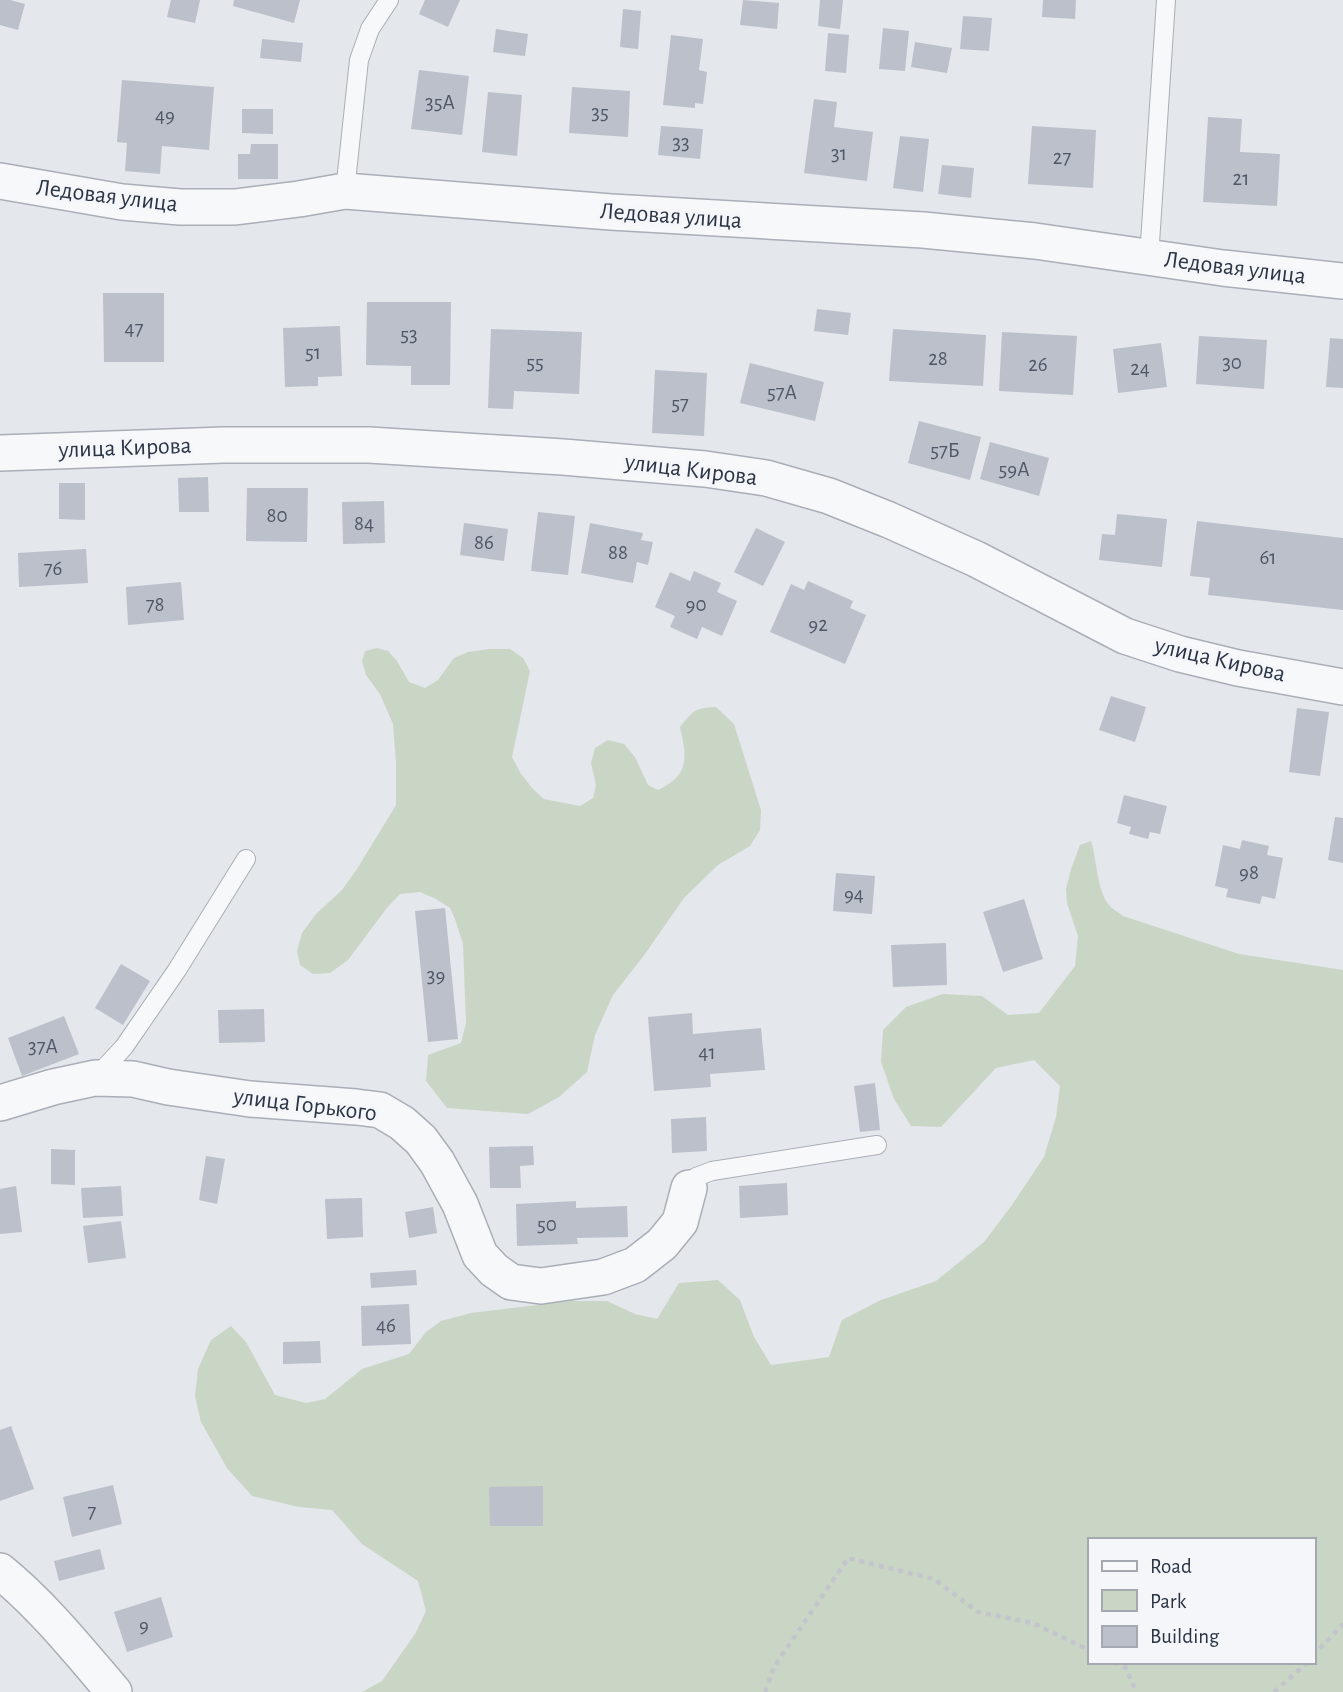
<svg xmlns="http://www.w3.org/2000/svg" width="1343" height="1692" font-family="'Alegreya Sans',sans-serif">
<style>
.green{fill:#c9d6c5;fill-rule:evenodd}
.building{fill:#bbc0ca}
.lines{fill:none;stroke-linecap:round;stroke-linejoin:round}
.service-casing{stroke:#a9aeb7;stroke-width:20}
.minor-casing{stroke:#a9aeb7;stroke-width:38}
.path{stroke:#c2c5cb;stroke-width:4.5;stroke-dasharray:5 5;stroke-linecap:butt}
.service{stroke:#f7f8fa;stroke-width:18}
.minor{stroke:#f7f8fa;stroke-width:35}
.labels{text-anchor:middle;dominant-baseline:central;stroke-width:6;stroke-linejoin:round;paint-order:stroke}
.number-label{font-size:21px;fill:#4f5766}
.street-label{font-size:24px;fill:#2b3445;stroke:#f4f6f9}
</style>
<rect width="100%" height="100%" fill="#e4e7ec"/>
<!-- green -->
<g class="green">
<path d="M377 648 388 651 397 661 409 682 425 688 438 680 454 658 468 652 489 649H510L523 658 530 671 512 757 521 774 533 789 544 799 580 806 593 798 596 785 591 763 595 748 608 740 624 744 635 757 648 785 658 790C690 775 687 757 680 727 694 710 694 708 716 707L734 724 761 810 760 830 750 846 718 865 684 898 645 954 613 995 595 1035 587 1072 559 1097 528 1114 447 1108 426 1081 428 1055 461 1043 466 1023 463 944 455 919 450 908 436 899 420 892 400 894 386 909 348 960 330 973 313 974 300 965 297 951 302 933 316 914 342 890 357 869 396 805V762L393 724 380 694 366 675 362 661 365 651Z"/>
<path d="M1091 841C1097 859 1097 893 1110 906 1113 909 1119 913 1123 916L1239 954 1343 970V1692H362L382 1681 415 1634 426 1611 418 1581 362 1544 332 1510 299 1507 252 1496 227 1468 201 1422 195 1396 198 1369 211 1340 231 1326 246 1342 275 1395 306 1403 325 1399 362 1369 409 1354 426 1332 441 1321 471 1313 571 1301H607L635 1314 657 1319 679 1283 718 1280 740 1300 754 1337 771 1365 829 1357 842 1320 881 1300 936 1281 984 1242 1012 1205 1044 1157 1056 1117 1060 1086 1034 1060 996 1068 941 1127 911 1126 894 1099 881 1062 883 1030 906 1007 943 994 982 996 1008 1015 1039 1013 1075 966 1078 936 1067 903 1066 889 1071 869 1080 845ZM1089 1540H1313V1662H1089Z"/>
</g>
<!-- building -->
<g class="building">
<path d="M0 0H10L25 4 18 30 0 25Z"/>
<path d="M171 0H200L195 23 167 17Z"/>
<path d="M234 0H300L294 23 233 6Z"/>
<path d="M425 0H460L448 27 419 14Z"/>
<path d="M743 0 779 3 777 29 740 25Z"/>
<path d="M820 0H843L840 29 818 26Z"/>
<path d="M1043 0H1076L1075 19 1042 17Z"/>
<path d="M623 9 641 11 638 49 620 47Z"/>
<path d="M963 16 992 18 989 51 960 49Z"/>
<path d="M883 28 909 31 905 71 879 69Z"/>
<path d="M496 29 528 34 525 56 493 52Z"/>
<path d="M828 33 849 35 846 73 825 71Z"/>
<path d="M671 35 703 39 699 70 707 72 703 104 695 103V108L663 105Z"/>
<path d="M262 39 303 43 301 62 260 58Z"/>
<path d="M915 42 952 48 947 73 911 67Z"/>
<path d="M419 70 469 76 462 135 411 129Z"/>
<path d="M122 80 214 87 209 150 162 146 160 174 125 171 127 143 117 142Z"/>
<path d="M572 87 630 91 628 137 569 133Z"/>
<path d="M488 92 522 95 517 156 482 152Z"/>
<path d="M814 99 837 102 834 127 873 132 867 181 804 173Z"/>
<path d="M242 109H273V134L242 133Z"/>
<path d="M1208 117 1242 119 1240 152 1280 154 1277 206 1203 202Z"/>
<path d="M661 126 703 129 700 159 658 155Z"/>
<path d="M1032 126 1096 130 1093 188 1028 184Z"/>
<path d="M900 136 929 139 923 192 893 188Z"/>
<path d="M251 144H278V179H238V154H250Z"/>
<path d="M942 165 974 168 971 198 938 194Z"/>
<path d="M103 293H164V362H104Z"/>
<path d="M367 302H451L450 385H411V366L366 365Z"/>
<path d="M817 309 851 313 848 335 814 331Z"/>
<path d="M340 326 342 376 318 377V386L285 387 283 328Z"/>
<path d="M491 329 582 332 579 394 514 391 513 409 488 408Z"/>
<path d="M893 329 986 335 983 386 889 381Z"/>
<path d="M1002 332 1077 336 1073 395 999 391Z"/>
<path d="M1199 336 1267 340 1264 389 1196 384Z"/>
<path d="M1330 338 1343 339V388L1326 387Z"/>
<path d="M1161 343 1167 387 1118 393 1113 349Z"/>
<path d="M750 363 824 382 815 421 740 403Z"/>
<path d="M655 370 707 373 704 436 652 433Z"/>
<path d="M919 421 981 437 970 480 908 463Z"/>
<path d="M990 442 1049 458 1039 496 980 479Z"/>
<path d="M208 477 209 512H179L178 478Z"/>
<path d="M59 483H85V520L59 519Z"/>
<path d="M247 488H308L307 542 246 541Z"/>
<path d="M384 501 385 543 343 544 342 502Z"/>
<path d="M538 512 575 516 568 575 531 571Z"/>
<path d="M1117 514 1167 519 1162 567 1099 560 1102 534 1115 535Z"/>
<path d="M1197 521 1343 538V610L1208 595 1210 578 1190 576Z"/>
<path d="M464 523 508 529 504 561 460 555Z"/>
<path d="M590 523 643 533 641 540 653 542 648 565 637 562 633 583 581 573Z"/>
<path d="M756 528 785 542 763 586 734 572Z"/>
<path d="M86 549 88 583 19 587 18 553Z"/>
<path d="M694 571 721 583 717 592 737 601 722 636 702 627 697 639 670 627 675 616 655 607 670 572 690 581Z"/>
<path d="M808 581 853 601 850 608 866 615 845 664 770 632 791 584 804 590Z"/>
<path d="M181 582 184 620 128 625 126 587Z"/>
<path d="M1111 696 1146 707 1135 742 1099 730Z"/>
<path d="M1297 708 1329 712 1320 776 1289 772Z"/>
<path d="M1124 795 1167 806 1160 834 1150 832 1148 839 1129 834 1131 827 1117 823Z"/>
<path d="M1335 817 1343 818V863L1328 860Z"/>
<path d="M1242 840 1269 846 1267 855 1283 858 1275 899 1262 896 1260 904 1226 897 1228 889 1215 886 1223 845 1240 849Z"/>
<path d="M836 873 875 876 872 914 833 911Z"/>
<path d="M1024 899 1043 959 1003 972 983 912Z"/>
<path d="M445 908 458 1039 428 1042 415 911Z"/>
<path d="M946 943 947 985 893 987 891 945Z"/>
<path d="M121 964 150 981 123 1025 95 1008Z"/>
<path d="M264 1009 265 1042 219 1043 218 1010Z"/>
<path d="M692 1013 693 1034 761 1028 765 1070 710 1074 711 1087 654 1091 648 1017Z"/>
<path d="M64 1016 79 1054 22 1076 8 1038Z"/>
<path d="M875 1083 880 1130 860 1132 854 1086Z"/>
<path d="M706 1117 707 1151 672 1153 671 1119Z"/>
<path d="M533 1146 534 1165 520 1166 521 1188H490L489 1147Z"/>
<path d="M51 1149 75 1150V1185L51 1184Z"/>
<path d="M206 1156 225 1159 217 1204 199 1200Z"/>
<path d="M787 1183 788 1215 740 1218 739 1186Z"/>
<path d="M16 1186 22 1232 0 1234V1189Z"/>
<path d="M121 1186 123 1216 83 1218 81 1188Z"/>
<path d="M362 1198 363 1237 327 1239 325 1199Z"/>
<path d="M576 1201V1208L627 1206 628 1237 577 1238 578 1244 517 1246 516 1204Z"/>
<path d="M433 1207 437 1233 409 1238 405 1212Z"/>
<path d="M121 1221 126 1258 88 1263 83 1226Z"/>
<path d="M416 1270 417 1285 371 1288 370 1273Z"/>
<path d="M409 1304 411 1344 362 1346 361 1306Z"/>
<path d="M320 1341 321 1363 283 1364V1342Z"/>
<path d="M11 1426 34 1489 0 1501V1430Z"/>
<path d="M113 1485 122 1524 72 1537 63 1497Z"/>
<path d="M543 1486V1526H490L489 1487Z"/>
<path d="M100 1549 105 1569 59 1581 54 1561Z"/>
<path d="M161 1597 173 1637 127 1652 114 1612Z"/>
</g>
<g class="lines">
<defs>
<g id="service">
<path d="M345 191 359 60 370 29 389 0"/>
<path d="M1149 258 1166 0"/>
<path d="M95 1078 124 1047 177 970 246 859"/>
<path d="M689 1188 696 1177 712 1171 877 1145"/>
</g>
<g id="minor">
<path d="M0 181 122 202 180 207H235L299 199 345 191 611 212 923 230 1035 241 1223 268 1343 281"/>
<path d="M0 453 224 445H369L563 457 705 469 766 478 829 496 889 520 976 559 1125 636 1180 654 1238 668 1343 687"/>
<path d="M0 1103 53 1087 95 1078 133 1079 168 1087 250 1099 356 1107 380 1110 402 1123 421 1140 437 1162 460 1204 480 1255 494 1270 511 1282 541 1286 603 1277 635 1265 662 1244 680 1222 689 1188"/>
<path d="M0 1571C43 1606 78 1650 114 1692"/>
</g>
</defs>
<!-- service casing -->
<use href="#service" class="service-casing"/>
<!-- minor casing -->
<use href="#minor" class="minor-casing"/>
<!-- path -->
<g class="path">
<path d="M1313 1656 1343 1624"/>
<path d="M1114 1662 1126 1668 1136 1692"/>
<path d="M765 1692 774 1667 848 1558 934 1579 978 1612 1033 1623 1089 1650"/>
<path d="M1274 1692 1308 1662"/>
</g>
<!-- service -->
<use href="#service" class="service"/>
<!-- minor -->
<use href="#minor" class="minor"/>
</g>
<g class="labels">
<!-- number labels -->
<g class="number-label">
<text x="440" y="102">35А</text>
<text x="600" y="112">35</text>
<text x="165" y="115">49</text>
<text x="681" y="142">33</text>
<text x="839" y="153">31</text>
<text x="1062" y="157">27</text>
<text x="1241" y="178">21</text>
<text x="134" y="328">47</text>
<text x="409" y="334">53</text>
<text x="313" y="352">51</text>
<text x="938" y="358">28</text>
<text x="535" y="362">55</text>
<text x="1232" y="362">30</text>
<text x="1038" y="364">26</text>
<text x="1140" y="368">24</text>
<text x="782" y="392">57А</text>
<text x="680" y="403">57</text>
<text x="945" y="450">57Б</text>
<text x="1014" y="469">59А</text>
<text x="277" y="515">80</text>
<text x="364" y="523">84</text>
<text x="484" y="542">86</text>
<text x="618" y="552">88</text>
<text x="1268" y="557">61</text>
<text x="53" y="568">76</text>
<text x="155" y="604">78</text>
<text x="696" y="604">90</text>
<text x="818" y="624">92</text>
<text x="1249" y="872">98</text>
<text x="854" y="894">94</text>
<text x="436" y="975">39</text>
<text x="43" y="1046">37А</text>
<text x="707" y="1052">41</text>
<text x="547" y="1224">50</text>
<text x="386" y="1325">46</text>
<text x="92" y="1511">7</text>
<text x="144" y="1625">9</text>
</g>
<!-- street labels -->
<g class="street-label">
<text transform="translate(107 196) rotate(7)">Ледовая улица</text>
<text transform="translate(671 216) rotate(4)">Ледовая улица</text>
<text transform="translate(1235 268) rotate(7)">Ледовая улица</text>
<text transform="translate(125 448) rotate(-2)">улица Кирова</text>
<text transform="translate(691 470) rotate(7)">улица Кирова</text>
<text transform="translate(1220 660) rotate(13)">улица Кирова</text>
<text transform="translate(305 1105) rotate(7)">улица Горького</text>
</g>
</g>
<!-- legend -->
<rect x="1088" y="1538" width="228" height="126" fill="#f4f6f9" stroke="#a4a8b1" stroke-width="2"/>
<rect x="1102" y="1561" width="35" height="10" fill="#f7f8fa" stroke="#a4a8b1" stroke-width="2"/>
<text x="1150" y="1573" font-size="21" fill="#2b3445">Road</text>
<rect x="1102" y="1590" width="35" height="21" fill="#c9d6c5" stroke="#a4a8b1" stroke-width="2"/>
<text x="1150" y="1608" font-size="21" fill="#2b3445">Park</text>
<rect x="1102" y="1626" width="35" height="21" fill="#bbc0ca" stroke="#a4a8b1" stroke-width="2"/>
<text x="1150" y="1643" font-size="21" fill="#2b3445">Building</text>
</svg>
